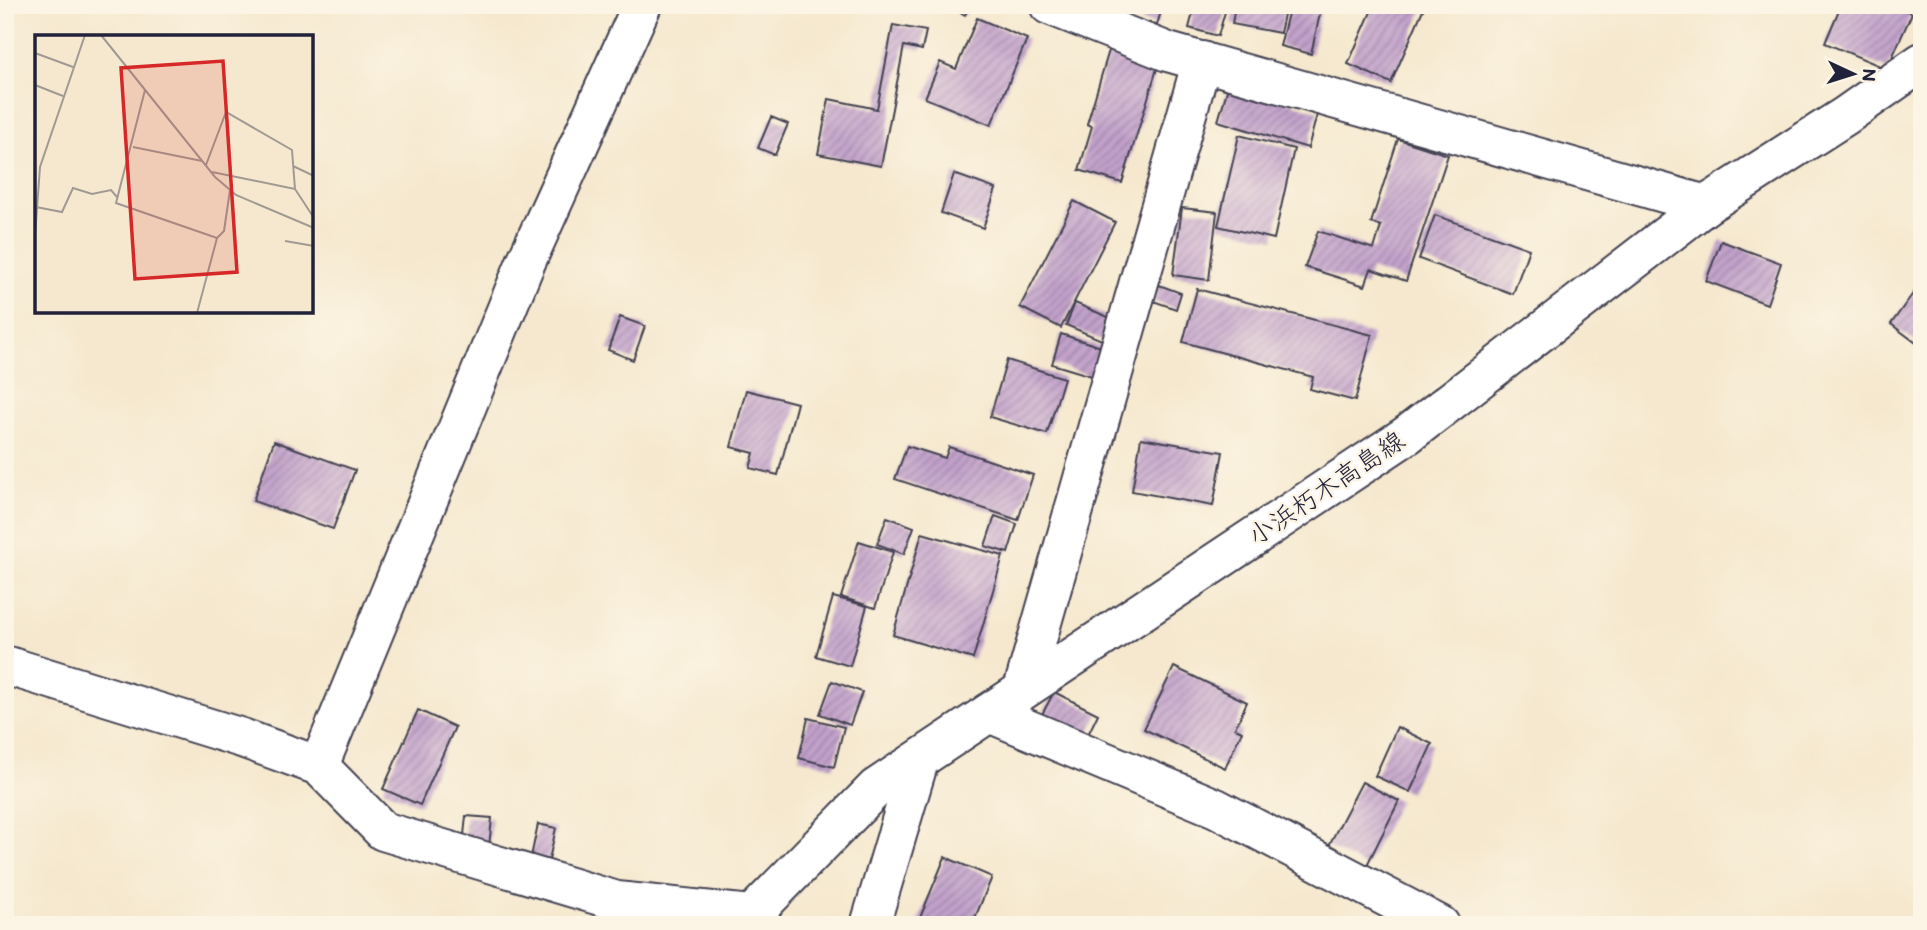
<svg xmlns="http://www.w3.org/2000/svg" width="1927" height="930" font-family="Itim,'Klee One',sans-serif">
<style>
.building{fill:url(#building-hatch)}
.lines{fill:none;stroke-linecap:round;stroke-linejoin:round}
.street-casing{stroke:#424051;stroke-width:42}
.primary-casing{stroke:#424051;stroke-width:42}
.street{stroke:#fff;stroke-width:38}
.primary{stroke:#fff;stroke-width:38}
.labels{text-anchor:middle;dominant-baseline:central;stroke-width:5;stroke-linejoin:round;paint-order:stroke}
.street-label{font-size:26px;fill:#22223b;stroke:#fcf5e5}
.inset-road{fill:none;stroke:#a19993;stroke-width:2}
.view{fill:#d62828;fill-opacity:0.15;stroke:#d62828;stroke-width:3.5}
.inset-edge{fill:none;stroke:#22223b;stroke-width:3.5}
</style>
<defs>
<pattern id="building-hatch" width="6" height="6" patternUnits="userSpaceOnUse" patternTransform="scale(1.75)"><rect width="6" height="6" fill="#c2a1cb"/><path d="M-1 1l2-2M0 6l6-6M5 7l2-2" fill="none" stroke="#9d83a6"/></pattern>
</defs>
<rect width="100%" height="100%" fill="#fcf5e5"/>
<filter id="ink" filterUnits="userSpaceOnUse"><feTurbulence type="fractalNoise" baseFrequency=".0143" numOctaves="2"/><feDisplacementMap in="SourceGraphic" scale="14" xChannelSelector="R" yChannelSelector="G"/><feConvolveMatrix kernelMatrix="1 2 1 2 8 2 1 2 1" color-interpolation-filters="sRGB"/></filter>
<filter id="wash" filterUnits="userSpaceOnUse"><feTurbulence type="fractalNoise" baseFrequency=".00686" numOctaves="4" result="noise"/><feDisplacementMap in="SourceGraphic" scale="28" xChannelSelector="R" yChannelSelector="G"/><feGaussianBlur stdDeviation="1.57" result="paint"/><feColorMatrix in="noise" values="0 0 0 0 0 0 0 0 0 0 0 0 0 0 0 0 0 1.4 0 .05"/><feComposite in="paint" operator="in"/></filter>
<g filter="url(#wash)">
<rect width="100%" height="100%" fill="#f5e8ce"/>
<g id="blocks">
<!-- building -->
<g class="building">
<path d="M948 5H971L965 15Z"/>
<path d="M1126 5H1163L1157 25 1123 15Z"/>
<path d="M1195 5H1227L1218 36 1189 28Z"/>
<path d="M1235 5H1286L1280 33 1232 24Z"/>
<path d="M1290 5H1322L1311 54 1280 46Z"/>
<path d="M1374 5H1425L1391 83 1348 64Z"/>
<path d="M1841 5H1894L1912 13 1887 69 1825 43Z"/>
<path d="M977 18 1027 39 991 125 925 98 940 62 956 69Z"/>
<path d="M893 25 926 31 922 50 904 46 881 166 818 154 829 99 877 109Z"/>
<path d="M1110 47 1159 62 1122 183 1079 170 1092 126 1087 124Z"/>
<path d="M1229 84 1318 111 1308 148 1218 121Z"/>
<path d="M771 117 788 124 775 155 758 148Z"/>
<path d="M1239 135 1294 149 1274 239 1218 226Z"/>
<path d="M1398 139 1448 155 1406 281 1371 269 1365 286 1305 267 1318 231 1374 249 1381 226 1371 223Z"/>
<path d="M954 174 996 189 983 228 941 213Z"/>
<path d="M1074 201 1115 222 1061 328 1020 307Z"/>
<path d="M1182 208 1217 212 1209 280 1173 275Z"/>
<path d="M1435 215 1529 249 1513 294 1419 259Z"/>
<path d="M1721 241 1781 263 1767 304 1706 281Z"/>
<path d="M1922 281V341L1919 345 1891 324Z"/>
<path d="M1159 285 1181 293 1176 309 1153 301Z"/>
<path d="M1197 289 1372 335 1355 401 1310 389 1313 377 1183 342Z"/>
<path d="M1075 303 1113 319 1104 341 1066 325Z"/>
<path d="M620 317 645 326 633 360 608 350Z"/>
<path d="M1061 334 1104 348 1095 377 1052 364Z"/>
<path d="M1007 360 1064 378 1047 434 990 417Z"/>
<path d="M746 390 797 403 778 475 750 468 754 453 731 447Z"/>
<path d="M1141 438 1223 452 1213 506 1132 491Z"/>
<path d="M274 441 355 470 333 529 253 501Z"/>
<path d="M907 446 945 458 949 447 1033 475 1018 520 895 479Z"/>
<path d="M995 516 1017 524 1008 553 985 546Z"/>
<path d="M887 517 914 527 904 554 877 544Z"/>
<path d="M922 533 1003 556 973 659 893 635Z"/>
<path d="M859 541 893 552 875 608 841 597Z"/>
<path d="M833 597 867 606 850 666 816 656Z"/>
<path d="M1174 667 1247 702 1235 728 1242 731 1225 768 1144 729Z"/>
<path d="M832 681 862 692 850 725 820 714Z"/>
<path d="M1054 692 1098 714 1084 743 1039 720Z"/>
<path d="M418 710 455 727 420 805 383 789Z"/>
<path d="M808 718 844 727 834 767 799 758Z"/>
<path d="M1397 727 1432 744 1410 792 1375 776Z"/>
<path d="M1362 782 1399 801 1366 867 1328 847Z"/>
<path d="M466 816 492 818 489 847 463 845Z"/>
<path d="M538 824 556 828 549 860 531 857Z"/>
<path d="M945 857 992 877 972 925H917Z"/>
</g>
</g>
</g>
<g filter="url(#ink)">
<use href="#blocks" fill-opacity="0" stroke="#424051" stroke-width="2"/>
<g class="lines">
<defs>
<g id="street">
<path d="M1049 5 1168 52 1706 205"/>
<path d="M5 665 242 738 319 766 383 831 617 901 751 915"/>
<path d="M1023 689 1202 61"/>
<path d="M989 713 1216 808 1440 925"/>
<path d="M319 766 526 262 642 5"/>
<path d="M870 925 919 761"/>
</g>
<path id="primary" d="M742 925 876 788 1407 435 1706 205 1845 116 1922 62"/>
</defs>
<!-- street casing -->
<use href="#street" class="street-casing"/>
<!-- primary casing -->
<use href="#primary" class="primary-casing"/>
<!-- street -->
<use href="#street" class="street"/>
<!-- primary -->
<use href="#primary" class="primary"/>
</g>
</g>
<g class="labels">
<!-- street labels -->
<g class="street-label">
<text transform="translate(1326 488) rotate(-34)">小浜朽木高島線</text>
</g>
</g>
<!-- overview -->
<g transform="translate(35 35)">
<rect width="278" height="278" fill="#f5e8ce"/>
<path class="inset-road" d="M66 0 180 142 201 160 279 193M0 18 38 32M0 50 28 61M110 55 81 168 182 203M98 112 167 126M171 130 191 77 257 115 260 154 279 183M258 131 279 141M177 137 260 154M1 172 27 177 38 153 57 159 76 155 82 162M0 201 5 132 50 0M250 206 279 211M162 278 182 203 189 196 195 155"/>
<path class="view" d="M188 26 202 237 100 244 86 33Z"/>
<rect width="278" height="278" class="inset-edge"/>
</g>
<!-- margin -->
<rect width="1927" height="930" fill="none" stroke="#fcf5e5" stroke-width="28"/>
<!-- north arrow -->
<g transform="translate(1853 74) rotate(94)" stroke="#fcf5e5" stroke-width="5" paint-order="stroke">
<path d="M0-5L12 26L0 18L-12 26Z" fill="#22223b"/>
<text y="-10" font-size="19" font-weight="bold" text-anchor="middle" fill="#22223b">N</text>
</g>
</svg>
